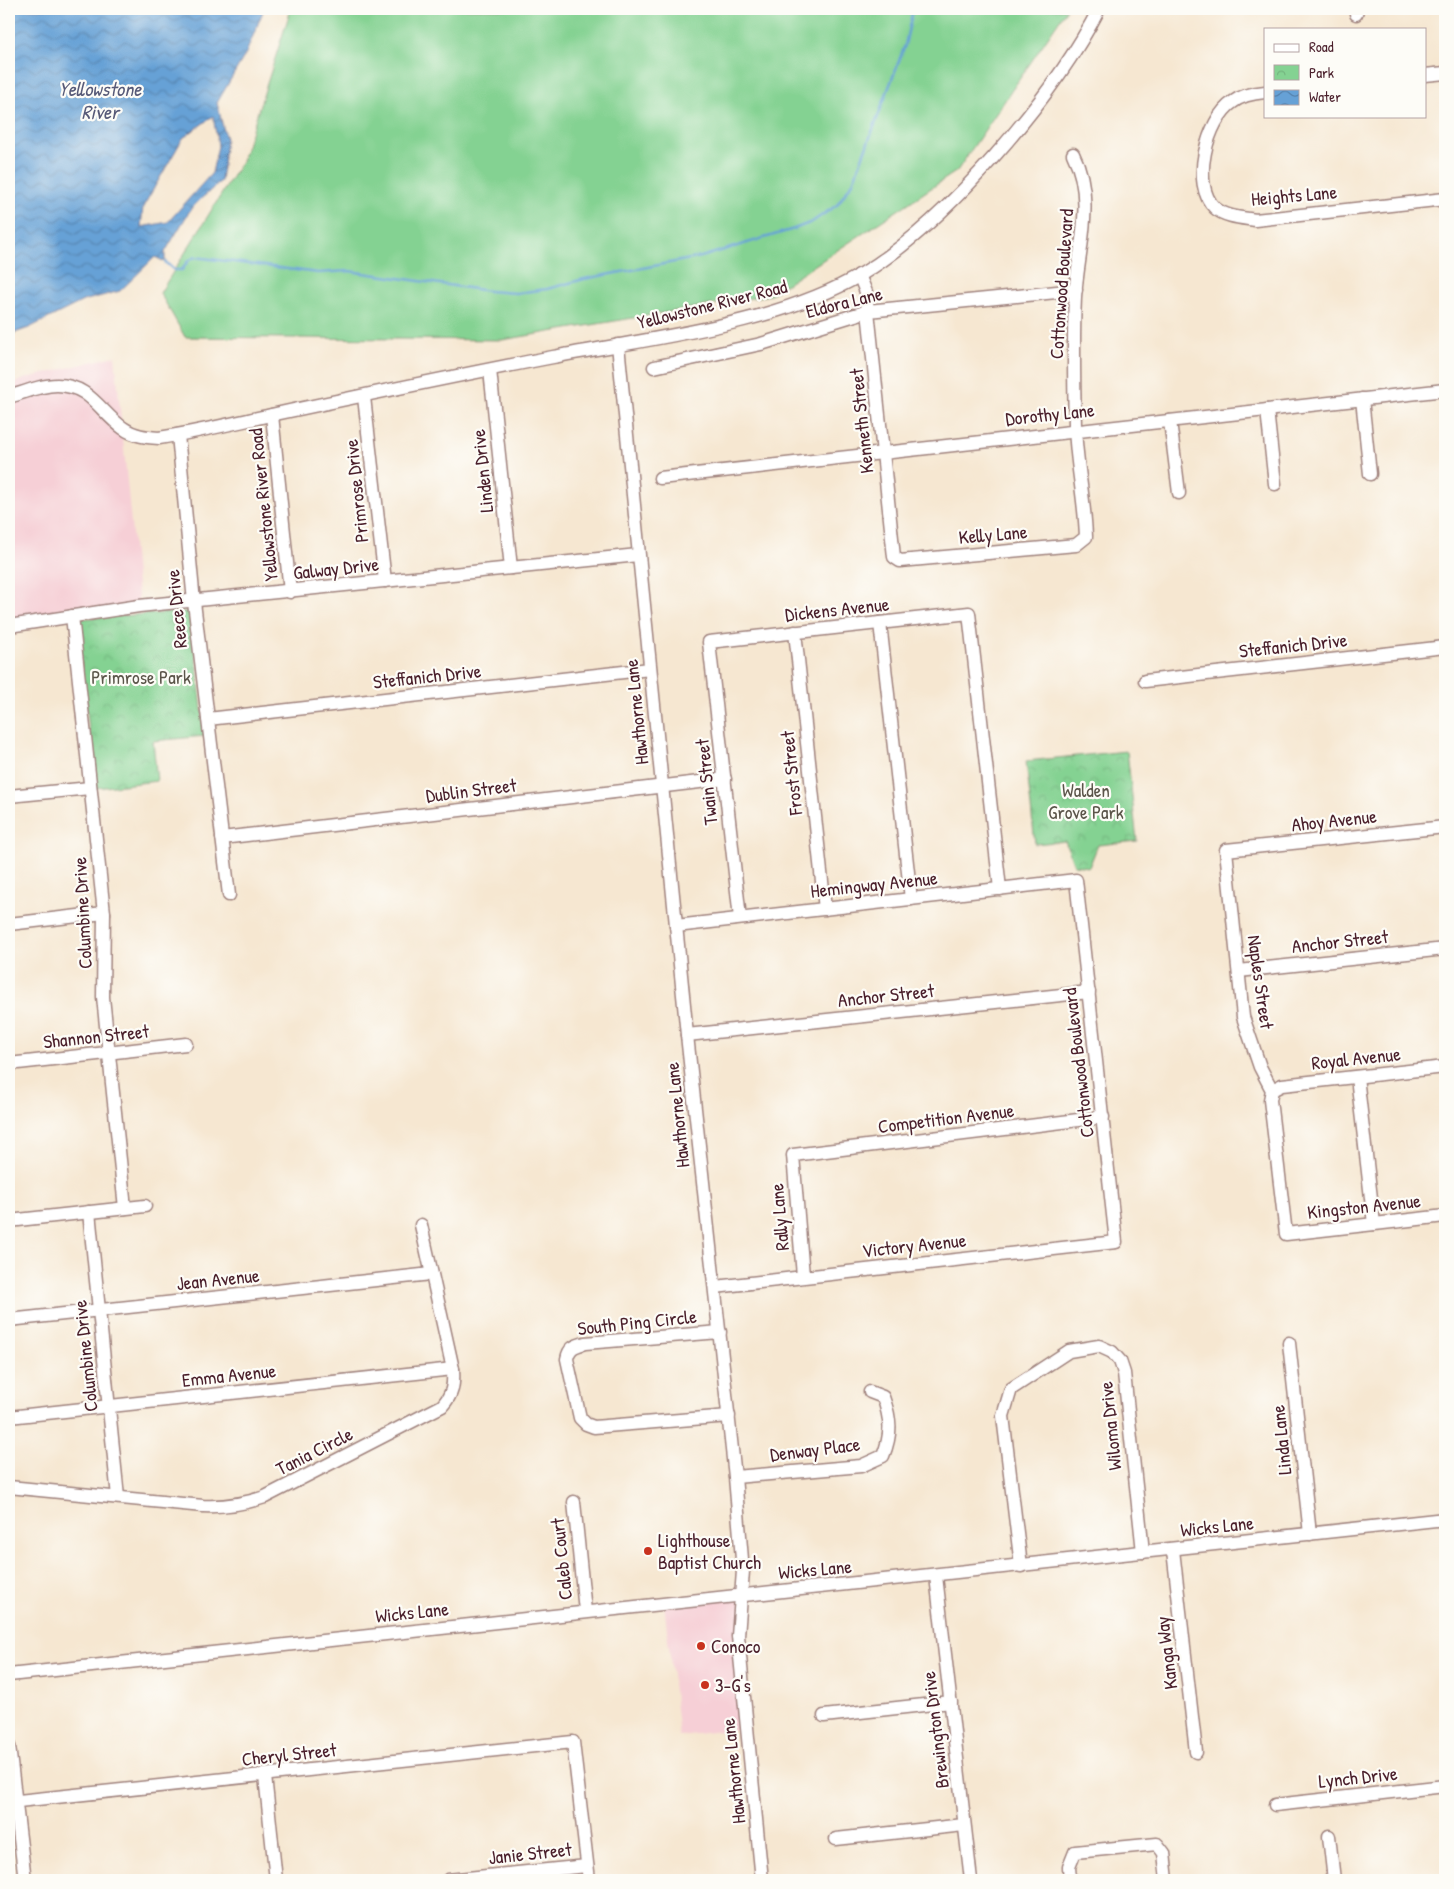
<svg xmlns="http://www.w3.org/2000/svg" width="1454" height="1889" font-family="'Patrick Hand',sans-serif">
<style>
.built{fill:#f6cfd6}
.grass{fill:#84d292;stroke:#67785e}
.park{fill:url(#park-crowns);stroke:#67785e}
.water{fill:url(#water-waves);stroke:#586080;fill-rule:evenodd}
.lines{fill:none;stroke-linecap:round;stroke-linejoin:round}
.stream{stroke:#66a1d6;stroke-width:2.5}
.minor-casing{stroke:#a0837e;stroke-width:15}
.minor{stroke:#fff;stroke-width:12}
.poi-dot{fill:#c8321e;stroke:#fdfcf7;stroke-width:2}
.labels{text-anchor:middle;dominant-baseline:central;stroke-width:4.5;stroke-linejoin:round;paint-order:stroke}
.street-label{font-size:19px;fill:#4a1f2b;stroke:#fdfcf7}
.park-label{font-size:19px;fill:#5b554a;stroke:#fdfcf7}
.poi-label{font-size:19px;fill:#4a1f2b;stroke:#fdfcf7;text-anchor:start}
.water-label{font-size:20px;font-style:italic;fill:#575a78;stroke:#fdfcf7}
</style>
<defs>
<pattern id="park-crowns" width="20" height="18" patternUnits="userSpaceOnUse" patternTransform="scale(1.25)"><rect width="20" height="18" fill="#84d292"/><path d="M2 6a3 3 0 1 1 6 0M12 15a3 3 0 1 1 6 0" fill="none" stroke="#74b47e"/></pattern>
<pattern id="water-waves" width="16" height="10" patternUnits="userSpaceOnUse" patternTransform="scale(1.25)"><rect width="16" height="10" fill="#66a1d6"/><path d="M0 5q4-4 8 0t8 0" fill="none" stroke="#5683ae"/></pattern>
</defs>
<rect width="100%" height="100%" fill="#fdfcf7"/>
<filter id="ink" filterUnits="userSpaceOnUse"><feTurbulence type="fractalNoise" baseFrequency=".02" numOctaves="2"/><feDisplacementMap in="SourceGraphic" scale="10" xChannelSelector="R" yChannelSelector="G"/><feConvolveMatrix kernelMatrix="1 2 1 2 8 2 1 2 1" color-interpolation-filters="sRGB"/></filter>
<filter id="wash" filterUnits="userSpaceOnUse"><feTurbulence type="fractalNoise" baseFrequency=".0096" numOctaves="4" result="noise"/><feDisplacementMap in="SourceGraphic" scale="20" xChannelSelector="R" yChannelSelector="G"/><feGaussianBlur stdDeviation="1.12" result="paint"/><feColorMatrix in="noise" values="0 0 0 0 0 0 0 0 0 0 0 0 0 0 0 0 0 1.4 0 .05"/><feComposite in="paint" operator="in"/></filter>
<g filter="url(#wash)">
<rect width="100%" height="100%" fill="#f6e7d1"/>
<!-- built -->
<g class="built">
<path d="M115 356 139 606 9 619V386L24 379Z"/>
<path d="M742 1595 747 1728 679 1736 664 1603Z"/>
</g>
<!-- grass -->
<path class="grass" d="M291 9H1067L957 171 770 295 502 340 185 337 160 293 242 161Z"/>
<!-- park -->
<g class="park">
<path d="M191 611 205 736 153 741 157 781 96 788 76 619Z"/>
<path d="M1127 751 1137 841 1098 845 1089 867 1074 865 1065 841 1035 844 1026 761Z"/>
</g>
<!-- water -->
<path class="water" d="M9 9H264L246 53 217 103 226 139 221 181 192 207 165 252V262L155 257 120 291 83 301 29 328 9 335ZM213 116 218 146 212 173 168 222 141 227 143 207 183 138Z"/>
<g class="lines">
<!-- stream -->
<path class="stream" d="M165 262 174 270H182L188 261 195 257 318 273 349 271 489 291 516 293 547 289 584 279 701 257 794 229 812 222 837 205 853 182 905 45 913 9"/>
</g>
</g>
<g filter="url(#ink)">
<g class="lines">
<defs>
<g id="minor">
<path d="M1356 14 1357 9"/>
<path d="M1425 75 1445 73"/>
<path d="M1265 92C1254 93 1242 95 1233 102 1207 119 1190 185 1215 208 1225 217 1243 218 1255 220L1445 199"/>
<path d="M859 275 866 292 868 311 894 557 900 561 1076 545 1086 537C1085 500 1076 463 1075 426 1074 383 1073 340 1075 297 1078 249 1096 199 1073 154"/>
<path d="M618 345 687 1035 735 1477 743 1571 738 1636 762 1880"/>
<path d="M654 367 761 344 868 311 1076 290"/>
<path d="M490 370 511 568"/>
<path d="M9 397C25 392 41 385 57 385 90 385 100 412 123 428 134 436 146 437 159 438 197 432 234 423 271 415 365 395 459 375 553 357 650 338 777 325 862 274 947 222 1053 98 1099 9"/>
<path d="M364 397 385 581"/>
<path d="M1362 399 1370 474"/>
<path d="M1267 410 1275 484"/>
<path d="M272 415 290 592"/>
<path d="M1170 421 1179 493"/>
<path d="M178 435 194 602 229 895"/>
<path d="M660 478 1445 390"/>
<path d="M72 616 104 913 103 997 125 1208"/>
<path d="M880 623 911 899"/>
<path d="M9 626 139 606 638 555"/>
<path d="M795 632 825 909"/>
<path d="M1145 681 1445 647"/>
<path d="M208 719 650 669"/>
<path d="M9 796 90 788"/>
<path d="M1445 827 1226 850 1243 1017 1260 1067 1272 1090 1270 1100 1286 1234 1445 1216"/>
<path d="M222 838 725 779"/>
<path d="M740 918 709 642 969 613 1000 889"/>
<path d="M9 924 104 913"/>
<path d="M676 926 1076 880 1116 1242 715 1287"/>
<path d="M1239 971 1445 949"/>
<path d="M687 1035 1089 992"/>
<path d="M9 1064 186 1044"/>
<path d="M1357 1077 1374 1224"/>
<path d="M1272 1090 1282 1085 1445 1067"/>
<path d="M89 1212 118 1497"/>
<path d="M9 1221 145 1206"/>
<path d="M803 1276 793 1155 1103 1117"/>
<path d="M9 1320 431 1274"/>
<path d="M720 1332 585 1343C575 1346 569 1347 567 1359L580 1418 586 1424 594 1427 729 1416"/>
<path d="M1289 1343 1310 1534"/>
<path d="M9 1417 453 1369"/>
<path d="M735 1477 861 1466 883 1456C892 1434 891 1419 883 1397L870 1392"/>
<path d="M9 1487 203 1506C226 1507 244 1504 265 1497L442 1406C453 1394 454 1385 453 1369L421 1225"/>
<path d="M574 1502 585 1611"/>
<path d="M1173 1550 1196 1752"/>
<path d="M1021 1566 1003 1416 1011 1389 1069 1351 1099 1346 1112 1352 1120 1361 1124 1373 1143 1552"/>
<path d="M936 1576 971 1880"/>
<path d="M9 1675 1445 1519"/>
<path d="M824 1716 951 1702"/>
<path d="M9 1746 25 1880"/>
<path d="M265 1776 276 1880"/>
<path d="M9 1802 573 1742 589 1880"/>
<path d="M1275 1805 1445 1786"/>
<path d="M1329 1836 1334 1880"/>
<path d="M836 1839 964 1825"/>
<path d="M448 1880 587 1866"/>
<path d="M1070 1880 1069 1867 1075 1852 1157 1844 1164 1853 1167 1880"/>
</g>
</defs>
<!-- minor casing -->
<use href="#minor" class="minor-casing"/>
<!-- minor -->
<use href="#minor" class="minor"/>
</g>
</g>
<!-- markers -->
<g class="poi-dot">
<circle cx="648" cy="1551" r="5"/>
<circle cx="701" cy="1646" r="5"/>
<circle cx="705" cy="1685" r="5"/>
</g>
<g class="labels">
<!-- street labels -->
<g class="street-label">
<text transform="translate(1294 195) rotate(-5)">Heights Lane</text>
<text transform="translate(1061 284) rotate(-86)">Cottonwood Boulevard</text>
<text transform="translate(844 302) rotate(-14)">Eldora Lane</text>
<text transform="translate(712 304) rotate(-14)">Yellowstone River Road</text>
<text transform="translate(1050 414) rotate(-6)">Dorothy Lane</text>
<text transform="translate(861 421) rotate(-96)">Kenneth Street</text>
<text transform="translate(482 471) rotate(-96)">Linden Drive</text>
<text transform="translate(356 491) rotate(-96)">Primrose Drive</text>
<text transform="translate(263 505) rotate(-96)">Yellowstone River Road</text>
<text transform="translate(993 534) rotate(-5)">Kelly Lane</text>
<text transform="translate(336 568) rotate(-6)">Galway Drive</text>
<text transform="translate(176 609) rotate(-96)">Reece Drive</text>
<text transform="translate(837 609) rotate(-6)">Dickens Avenue</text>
<text transform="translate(1293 645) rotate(-6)">Steffanich Drive</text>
<text transform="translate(427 676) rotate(-6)">Steffanich Drive</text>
<text transform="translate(636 712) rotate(-96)">Hawthorne Lane</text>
<text transform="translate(791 773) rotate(-96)">Frost Street</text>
<text transform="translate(706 782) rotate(-96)">Twain Street</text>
<text transform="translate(471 790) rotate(-7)">Dublin Street</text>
<text transform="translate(1334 820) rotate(-6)">Ahoy Avenue</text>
<text transform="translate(874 884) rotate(-6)">Hemingway Avenue</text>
<text transform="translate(82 913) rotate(-93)">Columbine Drive</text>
<text transform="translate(1340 941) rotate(-6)">Anchor Street</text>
<text transform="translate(1261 982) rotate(82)">Naples Street</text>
<text transform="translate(886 995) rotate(-6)">Anchor Street</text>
<text transform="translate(96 1036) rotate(-6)">Shannon Street</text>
<text transform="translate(1356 1058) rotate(-6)">Royal Avenue</text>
<text transform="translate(1078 1063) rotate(-97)">Cottonwood Boulevard</text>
<text transform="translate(677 1115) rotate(-96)">Hawthorne Lane</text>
<text transform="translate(946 1118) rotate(-7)">Competition Avenue</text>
<text transform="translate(1364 1206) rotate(-6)">Kingston Avenue</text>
<text transform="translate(779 1217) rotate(-95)">Rally Lane</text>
<text transform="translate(914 1245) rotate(-6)">Victory Avenue</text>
<text transform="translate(218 1279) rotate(-6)">Jean Avenue</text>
<text transform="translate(637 1322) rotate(-6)">South Ping Circle</text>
<text transform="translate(85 1356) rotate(-96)">Columbine Drive</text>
<text transform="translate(229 1375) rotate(-6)">Emma Avenue</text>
<text transform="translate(1110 1426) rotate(-96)">Wiloma Drive</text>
<text transform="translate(1281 1440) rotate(-96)">Linda Lane</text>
<text transform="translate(815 1449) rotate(-7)">Denway Place</text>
<text transform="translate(314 1451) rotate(-27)">Tania Circle</text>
<text transform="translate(1217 1526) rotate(-6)">Wicks Lane</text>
<text transform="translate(561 1559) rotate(-96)">Caleb Court</text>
<text transform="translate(815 1569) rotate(-5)">Wicks Lane</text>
<text transform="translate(412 1612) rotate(-6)">Wicks Lane</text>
<text transform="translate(1166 1653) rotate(-97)">Kanga Way</text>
<text transform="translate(935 1730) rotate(-97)">Brewington Drive</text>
<text transform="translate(289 1754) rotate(-6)">Cheryl Street</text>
<text transform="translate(733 1771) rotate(-96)">Hawthorne Lane</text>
<text transform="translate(1358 1777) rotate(-6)">Lynch Drive</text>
<text transform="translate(530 1853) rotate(-6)">Janie Street</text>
</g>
<!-- park labels -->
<g class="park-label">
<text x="141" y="677">Primrose Park</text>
<text x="1086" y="790">Walden<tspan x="1086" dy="22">Grove Park</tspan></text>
</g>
<!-- poi labels -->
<g class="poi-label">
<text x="658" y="1540">Lighthouse<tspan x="658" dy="22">Baptist Church</tspan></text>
<text x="711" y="1646">Conoco</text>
<text x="715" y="1685">3-G's</text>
</g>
<!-- water labels -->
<g class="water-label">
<text x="100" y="88">Yellowstone<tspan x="100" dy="23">River</tspan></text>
</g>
</g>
<!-- margin -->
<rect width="1454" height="1889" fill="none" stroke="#fdfcf7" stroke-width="30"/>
<!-- legend -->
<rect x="1264" y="28" width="162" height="90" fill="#fdfcf7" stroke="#b5a4a5"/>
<rect x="1274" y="44" width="25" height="8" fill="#ffffff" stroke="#b5a4a5"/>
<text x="1309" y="52" font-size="15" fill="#4a1f2b">Road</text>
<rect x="1274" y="65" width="25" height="15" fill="url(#park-crowns)" stroke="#b5a4a5"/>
<text x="1309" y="78" font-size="15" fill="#4a1f2b">Park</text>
<rect x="1274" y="90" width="25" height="15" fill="url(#water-waves)" stroke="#b5a4a5"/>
<text x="1309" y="102" font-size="15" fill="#4a1f2b">Water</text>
</svg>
